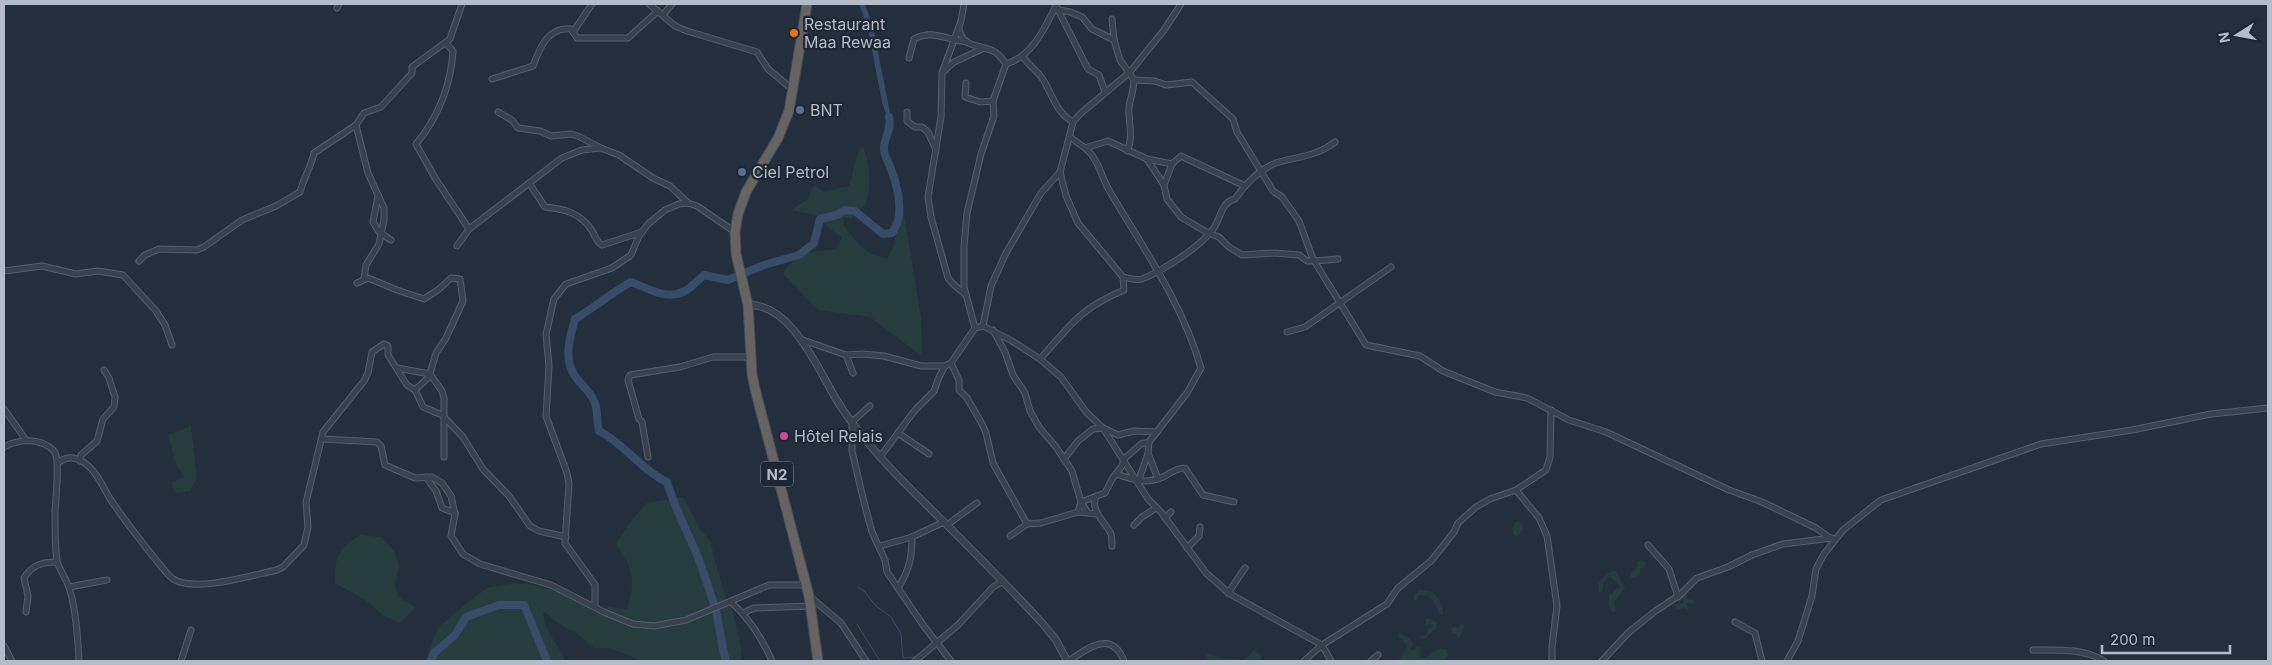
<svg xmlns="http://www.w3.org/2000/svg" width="2272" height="665" font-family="Inter,sans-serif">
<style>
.green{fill:#263c3f}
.water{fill:#394c67}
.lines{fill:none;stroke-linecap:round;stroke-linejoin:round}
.stream{stroke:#394c67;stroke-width:1}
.river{stroke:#394c67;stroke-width:8}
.minor-casing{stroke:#565f6c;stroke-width:7}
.tertiary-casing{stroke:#565f6c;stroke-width:8}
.trunk-casing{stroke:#434c59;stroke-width:11}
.minor{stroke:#38414e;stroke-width:5}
.tertiary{stroke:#38414e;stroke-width:6}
.trunk{stroke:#656462;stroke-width:9}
.food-dot{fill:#e8710a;stroke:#1d2633;stroke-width:2}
.service-dot{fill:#5c6f8a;stroke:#1d2633;stroke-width:2}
.hotel-dot{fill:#d1479c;stroke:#1d2633;stroke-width:2}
.labels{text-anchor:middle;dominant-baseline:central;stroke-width:4.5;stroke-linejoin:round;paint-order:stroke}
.shield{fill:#1d2633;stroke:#878f9c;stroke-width:1}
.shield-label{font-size:15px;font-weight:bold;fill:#b4bcc9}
.poi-label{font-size:16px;fill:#b4bcc9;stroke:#1d2633;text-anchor:start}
</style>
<rect width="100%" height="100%" fill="#242f3e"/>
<!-- green -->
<g class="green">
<path d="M862 146C870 156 871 191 866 202 863 208 856 213 852 218H844L843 225C857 243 864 255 888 258L895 244V198L902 201 921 318 922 356 870 317 818 310 783 274C795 252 815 251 837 249L842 237 830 229 815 215 791 210 808 199 814 185 825 192 849 186C854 172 854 159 862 146Z"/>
<path d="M191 426 197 478 190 491 176 493 171 483 185 477 177 467 168 435Z"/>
<path d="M683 497 700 529 710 541 723 590 733 612 742 650 740 661H642L610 648H594L578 634 562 626 543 611 545 626 566 661H425C428 655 437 629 440 626 445 621 484 589 488 588 526 576 569 592 601 612L608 607 627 609C636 580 634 570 616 545L630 522 647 503Z"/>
<path d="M1519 521 1524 528 1517 537 1514 535 1512 528 1515 523Z"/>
<path d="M360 535 381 537 394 551 399 565 395 585 398 597 416 607 400 623 384 616 367 601 335 583C335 556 337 550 360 535Z"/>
<path d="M1641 560 1646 562 1645 567 1640 569V573L1635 578H1631V574L1638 565 1637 562Z"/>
<path d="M1612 571H1616L1625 588 1614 602 1616 611 1612 612 1609 606V595L1620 587 1610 576 1604 582 1602 593 1599 592C1596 580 1604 577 1612 571Z"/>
<path d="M1419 590C1422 591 1428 591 1432 592 1438 595 1444 609 1443 615L1440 614 1432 599 1427 595 1418 596 1416 600H1414V596Z"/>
<path d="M1689 592 1686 599 1694 600 1695 603H1687L1688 610 1683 608 1677 610 1675 604 1683 603V600L1680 601 1679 598Z"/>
<path d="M1429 618 1436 622 1437 628 1424 639 1421 636 1427 635 1428 630 1433 626 1431 624 1425 625V620Z"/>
<path d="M1461 623 1465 627 1457 639V634H1453L1451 629 1454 627 1458 628Z"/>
<path d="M1399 633 1409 638 1413 643 1410 649 1412 651 1417 647 1421 648 1420 656 1422 658C1433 656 1434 645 1447 650L1448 656 1444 661H1397L1403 655 1407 646 1398 636Z"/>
<path d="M1254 650 1261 656 1262 661H1208L1206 653 1220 658 1245 660Z"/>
</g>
<!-- water -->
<path class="water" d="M859 4H865L873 27 893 128 887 126 888 120 882 102 868 29Z"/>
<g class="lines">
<!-- stream -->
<g class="stream">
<path d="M858 587 865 592 875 605 891 617 901 634 903 658 917 657"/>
<path d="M857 624 880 661"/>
</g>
<!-- river -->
<g class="river">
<path d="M431 661 434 653 455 635 466 617 499 605H524L547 661"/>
<path d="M726 661C720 641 720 621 713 601 707 584 702 566 695 550 685 527 674 506 667 482 641 470 625 444 599 431 596 421 599 411 594 401 590 391 581 385 575 376 563 359 570 337 575 319 595 307 611 293 631 282 647 288 665 300 683 292 690 289 698 280 704 275L728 280 764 265 799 255 814 243 820 219 837 215 845 210 855 211 883 234 892 233C905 216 898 188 891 169 889 163 883 154 884 147 885 136 892 129 889 117"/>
</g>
<defs>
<g id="minor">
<path d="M649 4 675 26 687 31 757 52 768 69 792 89"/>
<path d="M964 4 961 21 942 73 941 117 928 197 931 217 948 278 954 285 965 294"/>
<path d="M1055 4 1088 69 1099 75 1105 92"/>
<path d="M337 8 339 4"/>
<path d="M1059 10 1070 12 1082 17 1092 29 1114 40"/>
<path d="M663 15 672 4"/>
<path d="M1112 19 1114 40 1120 60 1134 80 1155 81 1166 85 1192 82 1233 119 1237 132 1273 191 1282 197 1299 221 1313 259 1366 345 1420 356 1443 371 1495 392 1527 398 1569 420 1606 432 1729 490 1762 502 1816 528 1830 538"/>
<path d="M959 28C962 49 981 44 995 52 999 54 1003 60 1006 64"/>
<path d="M573 32 592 4"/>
<path d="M446 43 453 51C451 85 438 118 416 144L435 178 469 229"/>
<path d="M1023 57C1029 66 1039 72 1044 81 1053 97 1057 113 1073 122"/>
<path d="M909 58 914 39C934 29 947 40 967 42"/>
<path d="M943 72 954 62 982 49"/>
<path d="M492 79 533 66C540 47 548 27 571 29L577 38H628L658 11"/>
<path d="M966 83 965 97 980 102 993 101"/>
<path d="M498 112 512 120 518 128 540 131 551 136 571 134 578 136 601 148 619 155 653 178 670 186 688 203"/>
<path d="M907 112V121L915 127H922L928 132 936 150"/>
<path d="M356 125 368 173 384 208V220L379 244 366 265 364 279"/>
<path d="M1070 137 1085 148 1108 141 1147 159 1172 164 1181 156 1245 186"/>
<path d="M1085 148C1098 158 1101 176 1109 190 1143 248 1182 302 1201 368L1187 393 1149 442 1148 453 1158 479"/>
<path d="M1127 151C1134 138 1128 121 1129 107 1130 98 1134 90 1134 80"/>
<path d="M1147 159 1164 185 1167 199 1181 217 1208 233 1219 237 1229 247 1242 255 1274 253 1299 255 1307 261H1314L1338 259"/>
<path d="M1060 172 1066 196 1078 223 1123 277C1129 278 1137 281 1142 279 1162 271 1204 245 1215 226 1221 216 1222 202 1235 199 1245 185 1260 169 1276 163 1298 156 1316 157 1335 142"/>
<path d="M529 183 545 207C564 209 579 212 591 229 595 235 596 242 602 245L642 232"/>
<path d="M1164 185 1172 164"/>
<path d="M378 196 373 222 379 232 391 240"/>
<path d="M457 246 469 229 562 158 582 150 600 148"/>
<path d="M139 261 145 255 159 249 197 250 204 247 242 220 276 206 300 192C304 177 311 167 314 153L356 125 364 113 381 107 412 73V67L450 39 462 4"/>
<path d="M4 271 42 266 76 274 98 271 123 275 156 311 165 325 172 345"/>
<path d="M357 283 368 278 397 290 424 299 438 290 451 278 460 279 463 301 446 338 436 353 429 377 415 390"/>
<path d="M983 326 1012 341 1040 359 1061 377 1087 413 1103 428 1148 499 1161 512 1206 573 1230 594 1322 645 1331 661"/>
<path d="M975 328 964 287V246L967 213 981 154 994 116 993 101 1006 64C1033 56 1045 27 1057 4"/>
<path d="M993 330 1005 352 1013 375 1025 393 1030 411 1039 427 1056 447 1072 471 1081 502 1105 493 1112 479 1122 466 1124 459 1141 444 1149 442"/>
<path d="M1287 332 1305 327 1391 267"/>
<path d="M800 339 846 355 862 354 884 356 921 366H945"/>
<path d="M846 355 853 373"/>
<path d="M1040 359C1071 325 1079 309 1124 290L1123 277"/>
<path d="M951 363 959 380V390L967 398 981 422 986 433 993 463 1027 524"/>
<path d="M397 368 430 374 442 391 444 398V457"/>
<path d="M870 406 852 422V451L864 502 872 532 885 560 887 572 923 625 951 661"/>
<path d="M4 409 26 440"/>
<path d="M898 433 929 454"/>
<path d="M322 439 377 442 381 446 385 465 415 478 432 477 442 483 451 496 455 514 451 536 463 554 480 564 551 585 606 613 633 624 654 626 686 620 769 585H806"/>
<path d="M4 447C18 439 41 437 54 451 61 459 55 501 55 515 55 529 55 546 57 561 59 569 65 577 68 585 76 605 78 640 79 661"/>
<path d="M648 457 642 422 639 419 628 380 630 375 680 367 713 357H751"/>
<path d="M880 457 915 410 934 391 939 377 945 366 951 363 975 328 983 326 991 286 1006 253 1041 193 1060 172 1073 122 1080 114 1130 72 1164 30 1181 4"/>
<path d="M1064 459 1078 441 1093 429 1103 428 1118 435 1134 431 1157 432"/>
<path d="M80 461 81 455 97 441 103 419 114 407 115 397 109 378 104 370"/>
<path d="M59 462C67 456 75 457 83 462 99 472 104 492 115 506 130 528 148 550 165 571 167 573 170 577 173 579 195 593 253 575 277 570L283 567 304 545 308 527 306 502 323 432 364 381 368 373 372 352 384 344 388 346V355L407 385 415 390 423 407 442 415 463 437 483 469 509 496 530 526 539 531 566 537"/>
<path d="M1116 474C1133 479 1145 485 1163 477 1171 473 1176 468 1185 468L1203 495 1234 502"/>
<path d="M426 477 436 491 442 508 455 513"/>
<path d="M1138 482 1148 454"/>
<path d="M1516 490 1539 518 1547 536 1557 606 1552 647V661"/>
<path d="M1096 496C1090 512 1105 521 1111 534 1112 537 1112 543 1112 546"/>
<path d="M1088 513 1081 502 1078 512 1097 514"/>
<path d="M1165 518 1171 512"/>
<path d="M947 525 977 503"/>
<path d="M1134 525 1142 517 1156 508"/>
<path d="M1010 536 1027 524 1041 523 1078 512"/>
<path d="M1648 545 1669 569 1678 597"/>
<path d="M880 546 912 537 944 522"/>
<path d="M1187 548 1199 536 1200 527"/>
<path d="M69 587 107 580"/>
<path d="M898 588C909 571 912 557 912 537"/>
<path d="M1228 593 1245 568"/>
<path d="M809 596 841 623 866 661"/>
<path d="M731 602C750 619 762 638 772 661"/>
<path d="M595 606V585L565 543 569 484 567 473 546 416 549 366 546 334 554 299 566 284 612 268 631 255 639 236 648 224 665 210 679 204 688 203 697 206 735 232"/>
<path d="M26 612 28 596 24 578C32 565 42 562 57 562"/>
<path d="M743 613 754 608 811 606"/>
<path d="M1735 622 1755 633 1762 661"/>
<path d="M4 646 12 661"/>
<path d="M2033 650C2057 650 2083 648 2104 661"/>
<path d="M181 661 191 630"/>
<path d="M915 661 958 625 993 587 1003 581"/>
<path d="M1069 661C1089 647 1112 630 1124 661"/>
<path d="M1304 661 1322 645 1387 604 1398 588 1431 561 1454 532 1458 523 1476 507 1490 499 1516 490 1546 470 1550 457 1551 410"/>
<path d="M1371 661 1378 655"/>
<path d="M1602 661 1628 633 1654 612 1681 594 1697 578 1728 567 1752 555 1783 544 1832 538"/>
<path d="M1787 661 1798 641 1812 596 1816 569 1824 554 1843 530 1881 500 2041 444 2132 430 2211 414 2268 408"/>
</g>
<path id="tertiary" d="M748 305C795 303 821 379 843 410 871 451 907 486 942 520 976 554 1010 588 1043 624L1056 640 1067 661"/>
<path id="trunk" d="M807 4 789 111 778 138 746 192 738 214 735 232 736 254 748 305 752 374 755 389 809 596 818 661"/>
</defs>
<!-- minor casing -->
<use href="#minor" class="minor-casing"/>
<!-- tertiary casing -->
<use href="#tertiary" class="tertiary-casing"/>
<!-- trunk casing -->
<use href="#trunk" class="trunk-casing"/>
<!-- minor -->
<use href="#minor" class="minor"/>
<!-- tertiary -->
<use href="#tertiary" class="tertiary"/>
<!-- trunk -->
<use href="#trunk" class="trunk"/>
</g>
<!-- markers -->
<circle class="food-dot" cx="794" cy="33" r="5"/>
<g class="service-dot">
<circle cx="800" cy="110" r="5"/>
<circle cx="742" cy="172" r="5"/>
</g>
<circle class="hotel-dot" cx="784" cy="436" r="5"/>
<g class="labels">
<!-- shield labels -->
<rect class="shield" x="761" y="461.5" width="32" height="25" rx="4"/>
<g class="shield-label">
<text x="777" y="474">N2</text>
</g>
<!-- poi labels -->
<g class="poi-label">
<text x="804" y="24">Restaurant<tspan x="804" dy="18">Maa Rewaa</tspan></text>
<text x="810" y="110">BNT</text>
<text x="752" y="172">Ciel Petrol</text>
<text x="794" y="436">Hôtel Relais</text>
</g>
</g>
<!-- border -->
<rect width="2272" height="665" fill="none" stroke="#b4bcc9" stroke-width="10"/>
<!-- north arrow -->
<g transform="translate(2237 35) rotate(259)" stroke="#1d2633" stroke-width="4" paint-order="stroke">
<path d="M0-4L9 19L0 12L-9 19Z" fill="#b4bcc9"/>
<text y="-8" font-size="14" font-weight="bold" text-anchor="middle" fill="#b4bcc9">N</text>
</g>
<!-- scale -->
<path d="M2102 645v8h128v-8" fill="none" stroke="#b4bcc9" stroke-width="2.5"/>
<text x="2110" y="645" font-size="15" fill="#b4bcc9" stroke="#1d2633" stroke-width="4" paint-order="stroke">200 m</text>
</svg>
